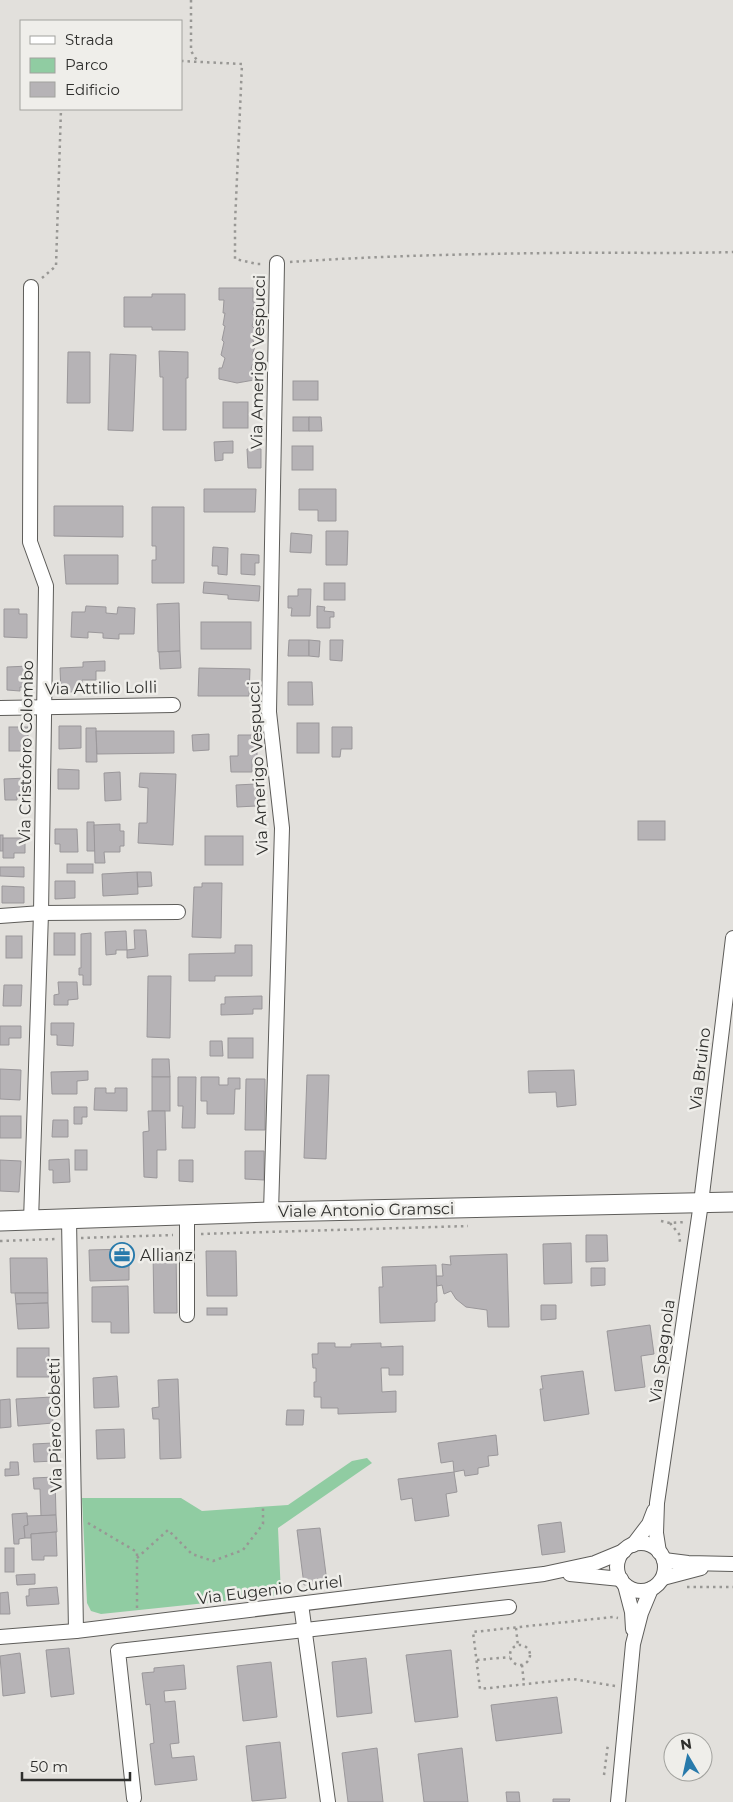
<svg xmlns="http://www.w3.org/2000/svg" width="733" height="1802" font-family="Montserrat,sans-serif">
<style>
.green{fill:#90cca2}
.building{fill:#b6b3b6;stroke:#9a979a}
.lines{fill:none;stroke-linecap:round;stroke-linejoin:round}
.street-casing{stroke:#5e5d5a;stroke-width:16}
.secondary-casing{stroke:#5e5d5a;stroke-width:21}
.path{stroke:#989794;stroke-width:2.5;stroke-dasharray:2.5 4;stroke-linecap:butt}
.street{stroke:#fff;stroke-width:14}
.secondary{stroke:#fff;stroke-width:19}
.labels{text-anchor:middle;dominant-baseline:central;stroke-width:5;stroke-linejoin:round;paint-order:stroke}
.street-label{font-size:16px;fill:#2f2f2d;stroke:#efeeea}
.poi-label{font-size:16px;fill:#2f2f2d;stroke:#efeeea;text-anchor:start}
</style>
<rect width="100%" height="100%" fill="#e2e0dc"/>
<!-- green -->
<path class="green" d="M367 1458 372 1463 278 1528 281 1595 101 1614 91 1611 87 1603 82 1498H181L202 1511 288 1505 352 1461Z"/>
<!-- building -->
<g class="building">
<path d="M219 288H253V302H255L252 314 255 316 252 326 255 329 253 341 256 344 252 355 255 356 251 369 253 371 254 380 237 383 219 379V368H222L225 358 221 355 224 342 222 340 225 326 223 325 225 313H223L224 300H219Z"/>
<path d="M152 294H185V330H152V327H124V297H152Z"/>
<path d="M159 351 188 352V378H186V430H163V377H160Z"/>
<path d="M68 352H90V403H67Z"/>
<path d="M110 354 136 355 133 431 108 430Z"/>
<rect x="293" y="381" width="25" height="19"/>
<rect x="223" y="402" width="25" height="26"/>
<rect x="293" y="417" width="16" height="14"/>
<path d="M309 417H321L322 431H309Z"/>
<path d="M233 441V453H223V460L215 461 214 442Z"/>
<rect x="292" y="446" width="21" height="24"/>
<path d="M247 449H261V468H248Z"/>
<path d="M204 489H256L255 512H204Z"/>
<path d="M299 489H336V521H318V510H299Z"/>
<path d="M54 506H123V537L54 536Z"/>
<path d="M152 507H184V583H152V560H156V546H152Z"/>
<path d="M326 531H348L347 565H326Z"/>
<path d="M291 533 312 535 311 553 290 552Z"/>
<path d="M213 547 228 548 227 575 218 574V566H212Z"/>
<path d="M241 554 259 555V563H255V575L241 574Z"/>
<path d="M64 555H118V584H66Z"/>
<path d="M204 582 260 586 259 601 228 599V595L203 593Z"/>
<rect x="324" y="583" width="21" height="17"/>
<path d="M298 589H311L310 616H291L292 608H288V596H298Z"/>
<path d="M179 603 180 651 158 652 157 604Z"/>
<path d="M86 606 106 607V613L117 614 118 607 135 608 134 634H119V639L103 638V633L88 632V638L71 637 72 612H85Z"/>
<path d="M317 606 325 607 324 611 334 612V617H330V628H317Z"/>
<path d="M4 609H19V614H27V638L4 637Z"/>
<rect x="201" y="622" width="50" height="27"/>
<path d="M289 640H309V656H288Z"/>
<path d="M309 640 320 641 319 657 309 656Z"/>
<path d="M330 640H343L342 661 330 660Z"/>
<path d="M180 651 181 668 160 669 159 652Z"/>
<path d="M105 661V671H96V680H82L83 692H61L60 668 83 667V662Z"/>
<path d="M29 666V687H20V691L7 690V667Z"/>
<path d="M199 668 250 669 249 696H198Z"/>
<path d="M288 682H312L313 705H288Z"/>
<rect x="297" y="723" width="22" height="30"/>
<path d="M59 726H81V748L59 749Z"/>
<rect x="9" y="727" width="19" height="24"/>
<path d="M332 727H352V749H341L340 757H332Z"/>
<path d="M86 728H96L97 762H86Z"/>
<path d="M96 731H174V753L97 754Z"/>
<path d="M209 734V750L193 751 192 735Z"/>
<path d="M238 735H257V760L252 759V772H231L230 756H238Z"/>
<path d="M58 769 79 770V789H58Z"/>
<path d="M120 772 121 800 105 801 104 773Z"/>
<path d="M140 773 176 774 173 845 138 843 139 823H147L148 788 139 787Z"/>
<path d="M27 778 28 796H17V800H5L4 779Z"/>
<path d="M256 784V806L237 807 236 785Z"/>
<rect x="638" y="821" width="27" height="19"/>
<path d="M87 822H94L95 851H87Z"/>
<path d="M120 824V831H124V846H120V852H104L105 863H95L94 825Z"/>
<path d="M55 829H77L78 852H60V844H55Z"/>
<rect x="0" y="835" width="3" height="16"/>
<rect x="205" y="836" width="38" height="29"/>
<path d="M3 838H25V853H14V858H3Z"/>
<rect x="67" y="864" width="26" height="9"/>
<path d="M0 867H24V877L0 876Z"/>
<path d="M137 872H151L152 886 138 887Z"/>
<path d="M137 872 138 894 103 896 102 874Z"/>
<path d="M55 881H75V898L55 899Z"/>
<path d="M202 883H222L221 938 192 937 194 887H202Z"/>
<path d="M2 886 24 887V903H2Z"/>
<path d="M134 930H146L148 956 127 958V950L135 949Z"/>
<path d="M126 931 127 950H116V954L106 955 105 932Z"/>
<rect x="54" y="933" width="21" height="22"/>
<path d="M91 933V985H83V975H79V968H81V934Z"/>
<rect x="6" y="936" width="16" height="22"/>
<path d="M235 945H252V976H215V981H189V954L235 953Z"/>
<path d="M148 976H171L170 1038 147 1037Z"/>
<path d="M58 982H77L78 999 68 1000V1005H54V995L59 994Z"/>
<path d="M4 985H22L21 1006H3Z"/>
<path d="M262 996V1009H253V1014L221 1015V1004H225V997Z"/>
<path d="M51 1023H74L73 1046 57 1045V1035H51Z"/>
<path d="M0 1026H21V1038H9V1045H0Z"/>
<rect x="228" y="1038" width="25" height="20"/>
<path d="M210 1041H222L223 1056H210Z"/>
<path d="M152 1059H169L170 1077H152Z"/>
<path d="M0 1069 21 1070 20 1100 0 1099Z"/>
<path d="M574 1070 576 1105 557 1107 556 1092 529 1093 528 1071Z"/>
<path d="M88 1071V1080L77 1081V1094H52L51 1072Z"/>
<path d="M307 1075H329L326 1159 304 1158Z"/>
<rect x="152" y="1077" width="18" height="34"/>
<path d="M178 1077H196L195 1128H182L183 1106H178Z"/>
<path d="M201 1077H219V1085H228V1078H240V1089H235L234 1114H207V1101H201Z"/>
<path d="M246 1079H265V1130H245Z"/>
<path d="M95 1088H106V1093H115V1088H127V1111L94 1110Z"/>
<path d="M74 1107H87V1117H82V1124H74Z"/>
<path d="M148 1111H165L166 1150H157V1178L144 1177 143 1132 149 1131Z"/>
<rect x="0" y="1116" width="21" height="22"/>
<path d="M53 1120H68V1137H52Z"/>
<rect x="75" y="1150" width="12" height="20"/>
<path d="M245 1151H264V1180L245 1179Z"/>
<path d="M69 1159 70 1182 53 1183V1170H49V1160Z"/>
<path d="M0 1160 21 1161 19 1192 0 1191Z"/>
<path d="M179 1160H193V1182L179 1181Z"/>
<path d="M586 1235H607L608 1261 586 1262Z"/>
<path d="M571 1243 572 1283 544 1284 543 1244Z"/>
<path d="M129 1249V1280L90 1281 89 1250Z"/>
<path d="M206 1251H236L237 1296H207Z"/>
<path d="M153 1252H176L177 1313H154Z"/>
<path d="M507 1254 509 1327H488L487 1310 466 1307 456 1299 451 1291 444 1294 442 1285 437 1286 436 1276H443L442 1264 451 1265 450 1256Z"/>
<path d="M10 1258H47L48 1293H11Z"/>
<path d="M436 1265 437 1302 435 1303V1321L380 1323 379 1287H383L382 1267Z"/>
<path d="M591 1268H605V1285L591 1286Z"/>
<path d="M128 1286 129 1333H111V1322H92V1287Z"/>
<path d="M15 1293H48V1303L16 1304Z"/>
<path d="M48 1303 49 1328 18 1329 16 1304Z"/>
<path d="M541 1305H556V1319L541 1320Z"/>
<rect x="207" y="1308" width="20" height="7"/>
<path d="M650 1325 654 1354 641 1356 645 1387 615 1391 607 1331Z"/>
<path d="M318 1343H335V1347H351V1344L381 1343V1347L403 1346V1375H389V1368H381L382 1392 396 1391V1412L338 1414V1408H321V1397H314V1382H316V1368H313L312 1354H318Z"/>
<rect x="17" y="1348" width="32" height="29"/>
<path d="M583 1371 589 1414 544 1421 540 1389H543L541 1376Z"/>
<path d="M117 1376 119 1407 94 1408 93 1378Z"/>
<path d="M178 1379 181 1458 160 1459 159 1419H153L152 1408 159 1407 158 1380Z"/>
<path d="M52 1397 53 1423 18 1426 16 1399Z"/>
<path d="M10 1399 11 1427 0 1428V1400Z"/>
<path d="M287 1410H304L303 1425H286Z"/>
<path d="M124 1429 125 1458 97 1459 96 1430Z"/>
<path d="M496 1435 498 1455 488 1456 489 1466 478 1468V1474L465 1476 464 1470 454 1472 453 1461 441 1463 438 1443Z"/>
<path d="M53 1443 54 1461 34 1462 33 1444Z"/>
<path d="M10 1462H18L19 1475 5 1476V1469H10Z"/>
<path d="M454 1472 457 1492 446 1494 449 1516 415 1521 412 1498 401 1500 398 1479Z"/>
<path d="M55 1477 56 1515 41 1516 40 1489H34L33 1478Z"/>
<path d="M27 1513 28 1525 24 1526 25 1538 19 1539V1544H14L12 1514Z"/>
<path d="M56 1515 57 1532 31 1534V1538H25L24 1526 28 1525 27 1516Z"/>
<path d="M561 1522 565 1552 542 1555 538 1525Z"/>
<path d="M320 1528 327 1582 304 1585 297 1530Z"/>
<path d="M56 1532 57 1556H44V1560H32L31 1534Z"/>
<rect x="5" y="1548" width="9" height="24"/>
<path d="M35 1574V1584L17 1585 16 1575Z"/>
<path d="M57 1587 59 1604 27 1606 26 1596H29V1589Z"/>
<path d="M8 1592 10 1614H0V1593Z"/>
<path d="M69 1648 74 1694 51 1697 46 1650Z"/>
<path d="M451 1650 458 1717 415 1722 406 1655Z"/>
<path d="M20 1653 25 1693 3 1696 0 1656Z"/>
<path d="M366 1658 372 1713 337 1717 332 1662Z"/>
<path d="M271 1662 277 1717 243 1721 237 1666Z"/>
<path d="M184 1665 186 1689 164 1691 165 1702 175 1701 179 1743 170 1744 172 1758 194 1756 197 1780 155 1785 150 1744 154 1743 150 1704 146 1705 142 1673 154 1672V1668Z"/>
<path d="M557 1697 562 1733 496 1741 491 1705Z"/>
<path d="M280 1742 286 1798 252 1801 246 1746Z"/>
<path d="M377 1748 383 1802H348L342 1753Z"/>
<path d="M462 1748 468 1802H424L418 1754Z"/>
<path d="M506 1792H519L520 1802H507Z"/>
<path d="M553 1799H570L569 1802H553Z"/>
</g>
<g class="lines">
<defs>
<g id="street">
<path d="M31 287 30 542 46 586 41 913 31 1221"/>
<path d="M0 708 173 705"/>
<path d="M0 916 41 913 178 912"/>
<path d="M271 1212 282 828 269 712 277 263"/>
<path d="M187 1214V1315"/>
<path d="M69 1219 76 1631"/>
<circle cx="641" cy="1567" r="24"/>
<path d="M633 1545 649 1524 654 1511"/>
<path d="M659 1552 656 1533 657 1503 701 1203 733 938"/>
<path d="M664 1560 688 1563 733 1564"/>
<path d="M570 1574 621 1579"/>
<path d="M663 1578 701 1568"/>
<path d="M625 1585 632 1612 633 1629"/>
<path d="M301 1604 328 1802"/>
<path d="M0 1637 76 1631 544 1574 595 1563 624 1551"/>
<path d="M134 1798 118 1651 509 1607"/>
<path d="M618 1802 633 1644 641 1613 651 1589"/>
</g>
<path id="secondary" d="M0 1221 271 1212 733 1202"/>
</defs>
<!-- street casing -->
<use href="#street" class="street-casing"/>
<!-- secondary casing -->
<use href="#secondary" class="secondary-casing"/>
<!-- path -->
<g class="path">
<path d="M191 0V51L198 62"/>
<path d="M181 61 242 64 235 223V259L257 264H264"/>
<path d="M290 262C377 256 464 254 551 253 612 252 672 254 733 252"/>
<path d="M42 278 56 266 61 109"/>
<path d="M661 1221 670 1223 685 1222"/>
<path d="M670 1223 679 1234 680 1242"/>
<path d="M201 1234 468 1226"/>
<path d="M81 1238 173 1235"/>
<path d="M0 1241 56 1239"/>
<path d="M88 1523 137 1552V1610"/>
<path d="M137 1558 168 1530 192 1554 213 1561 243 1550 263 1524V1506"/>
<path d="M687 1587H733"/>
<path d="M516 1628 518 1646"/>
<circle cx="520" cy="1655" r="10"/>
<path d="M477 1660 510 1657"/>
<path d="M522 1665 524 1684"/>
<path d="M615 1686 573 1679 480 1689 473 1632 613 1617 618 1618"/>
<path d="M604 1775 608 1744"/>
</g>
<!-- street -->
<use href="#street" class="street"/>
<!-- secondary -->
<use href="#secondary" class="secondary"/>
</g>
<!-- icons -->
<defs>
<symbol id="office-ring" viewBox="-11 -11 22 22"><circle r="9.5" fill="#efeeea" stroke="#287aab" stroke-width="1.5"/><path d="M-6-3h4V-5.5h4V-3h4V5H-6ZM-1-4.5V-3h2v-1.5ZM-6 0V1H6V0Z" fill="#287aab"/></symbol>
</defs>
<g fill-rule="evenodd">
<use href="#office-ring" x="108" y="1241" width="28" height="28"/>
</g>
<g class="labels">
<!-- street labels -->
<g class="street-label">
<text transform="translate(258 362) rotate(-89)">Via Amerigo Vespucci</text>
<text transform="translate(101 688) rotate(-1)">Via Attilio Lolli</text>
<text transform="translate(26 752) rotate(-89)">Via Cristoforo Colombo</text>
<text transform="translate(258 768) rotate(-93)">Via Amerigo Vespucci</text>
<text transform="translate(700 1069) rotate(-83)">Via Bruino</text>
<text transform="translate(366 1210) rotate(-1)">Viale Antonio Gramsci</text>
<text transform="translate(662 1351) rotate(-82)">Via Spagnola</text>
<text transform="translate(55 1425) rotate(-91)">Via Piero Gobetti</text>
<text transform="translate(270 1590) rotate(-7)">Via Eugenio Curiel</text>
</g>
<!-- poi labels -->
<g class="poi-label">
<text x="140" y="1255">Allianz</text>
</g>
</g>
<!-- legend -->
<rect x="20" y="20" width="162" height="90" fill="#efeeea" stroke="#a2a29e"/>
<rect x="30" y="36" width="25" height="8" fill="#ffffff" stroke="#a2a29e"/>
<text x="65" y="45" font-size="15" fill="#2f2f2d">Strada</text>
<rect x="30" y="58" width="25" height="15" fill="#90cca2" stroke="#a2a29e"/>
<text x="65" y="70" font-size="15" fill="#2f2f2d">Parco</text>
<rect x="30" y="82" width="25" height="15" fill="#b6b3b6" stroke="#a2a29e"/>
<text x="65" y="95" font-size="15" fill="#2f2f2d">Edificio</text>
<!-- north arrow -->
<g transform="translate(688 1757) rotate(351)"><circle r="24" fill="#efeeea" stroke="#a2a29e"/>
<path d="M0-4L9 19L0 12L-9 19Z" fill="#287aab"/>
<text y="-8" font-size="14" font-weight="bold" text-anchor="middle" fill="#2f2f2d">N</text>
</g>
<!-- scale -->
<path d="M22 1772v8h108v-8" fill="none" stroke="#2f2f2d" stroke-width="2.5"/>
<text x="30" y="1772" font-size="15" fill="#2f2f2d" stroke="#efeeea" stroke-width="4" paint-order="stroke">50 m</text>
</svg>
